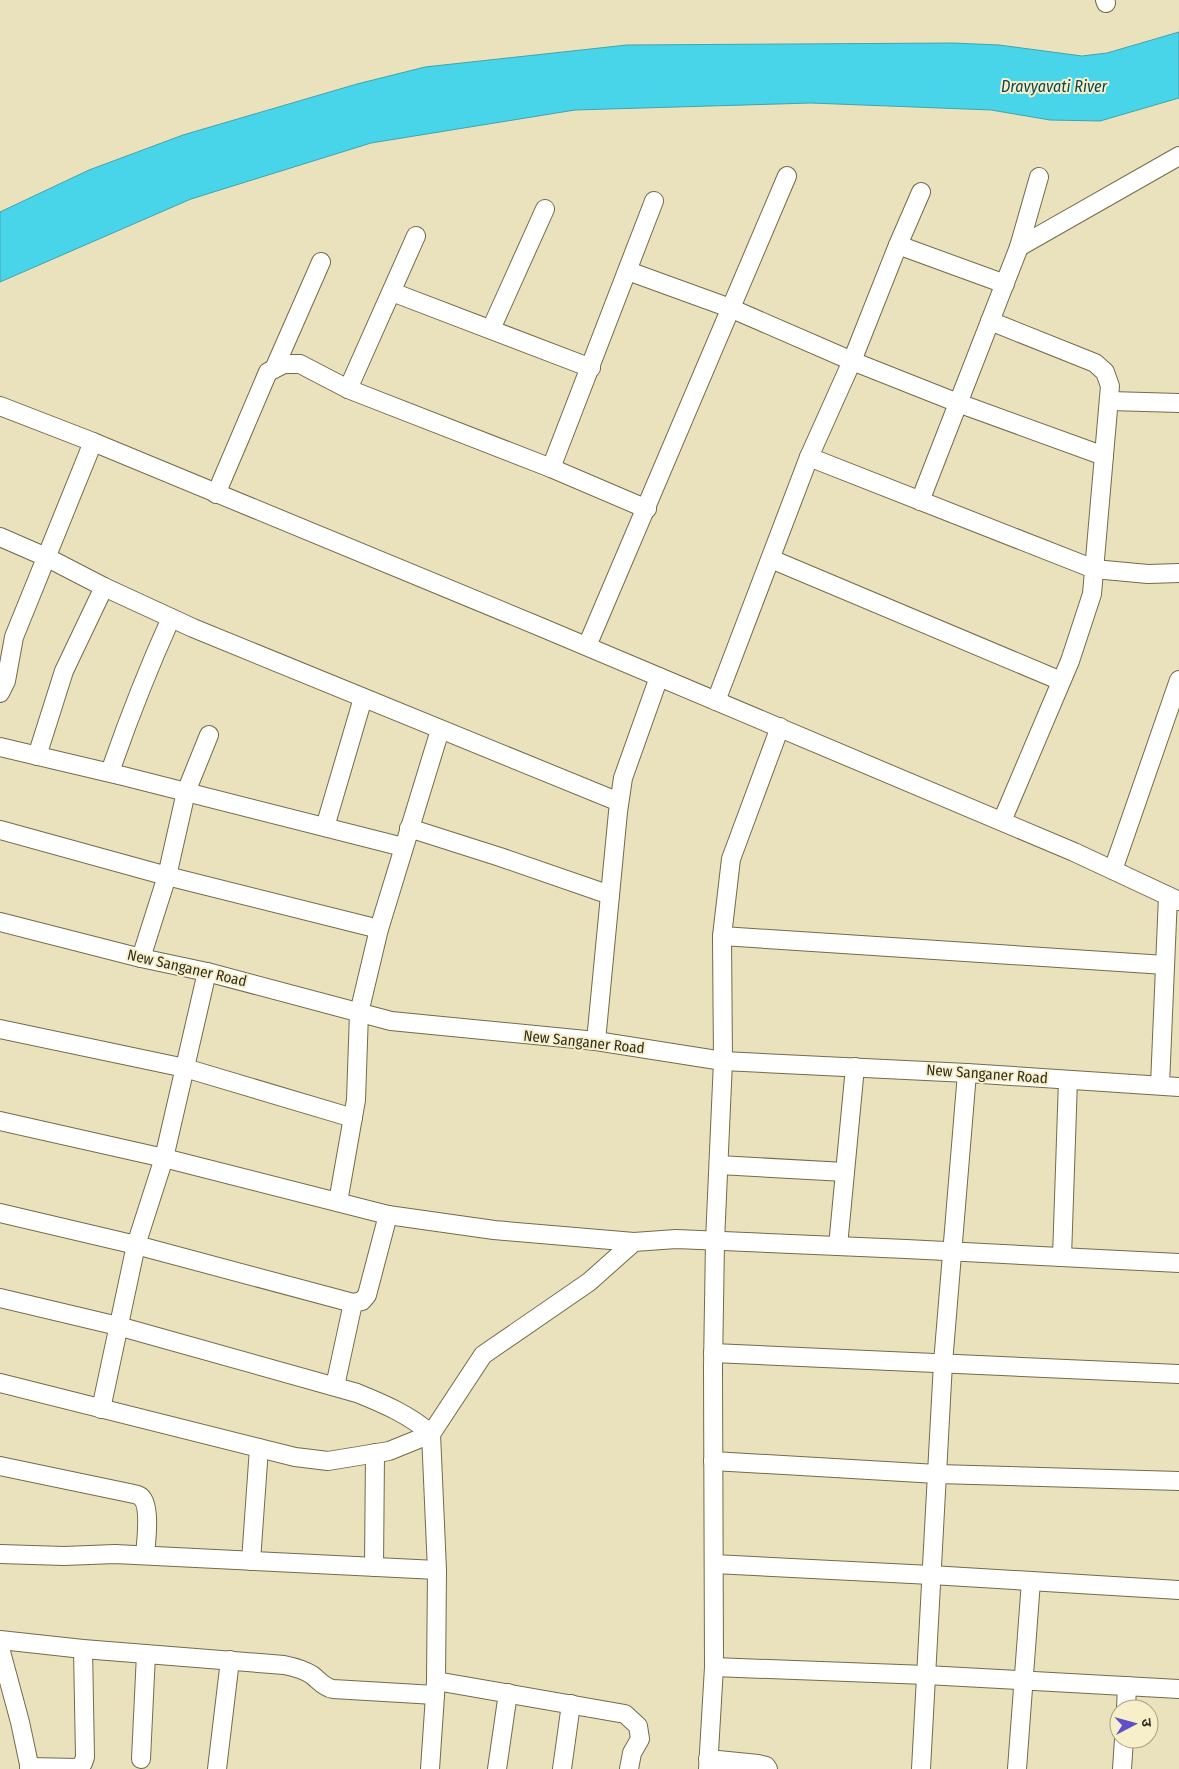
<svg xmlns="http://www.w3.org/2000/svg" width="1179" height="1769" font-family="'Fira Sans Condensed','Noto Sans Devanagari',sans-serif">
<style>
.water{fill:#49d5e9;stroke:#42a3ad}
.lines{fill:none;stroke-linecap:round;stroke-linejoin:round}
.minor-casing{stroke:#726b4a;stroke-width:20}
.minor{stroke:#fff;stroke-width:18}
.labels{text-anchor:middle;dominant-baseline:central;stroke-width:4;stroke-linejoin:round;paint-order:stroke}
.street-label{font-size:15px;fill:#322f21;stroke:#f7efca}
.water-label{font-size:16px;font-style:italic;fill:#094850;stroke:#f7efca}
</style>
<rect width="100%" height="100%" fill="#eae2bd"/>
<!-- water -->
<path class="water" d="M1179 32V98L1100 121 1050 120 991 110 811 103 575 110 371 143 191 199 0 282V212L89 170 183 135 357 84 425 67 627 45 953 43 999 45 1082 56 1107 53Z"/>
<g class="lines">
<defs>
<g id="minor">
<path d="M1105 0 1106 3"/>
<path d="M898 245 921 192"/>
<path d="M1019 247 1179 156"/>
<path d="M628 271 730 308 852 361 958 403 1104 456"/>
<path d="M392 292 591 368"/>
<path d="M990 321 1095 363 1105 372 1110 386 1092 594 1070 661 1002 821"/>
<path d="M491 329 545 209"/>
<path d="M274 369 321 262"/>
<path d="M348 389 416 236"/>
<path d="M1110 401 1179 403"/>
<path d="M0 406 93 442 543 628 1074 852 1179 901"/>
<path d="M809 457 1094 569 1148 574 1179 573"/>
<path d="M551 468 654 201"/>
<path d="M216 494 268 372 284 364H300L348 389 551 468 647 509"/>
<path d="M920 501 1019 247 1039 177"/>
<path d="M0 537 46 557 104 587 193 628 619 802"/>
<path d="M771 559 1061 681"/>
<path d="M587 646 787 176"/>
<path d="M0 693 6 681 14 637 93 442"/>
<path d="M716 701 809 457 852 361 898 245 1005 284"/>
<path d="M0 747 123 776 403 847"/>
<path d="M37 756 64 671 104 587"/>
<path d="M110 772C128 720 148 669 171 618"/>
<path d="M325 827 363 698"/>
<path d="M409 828 500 857 610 895"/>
<path d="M0 830 167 876 379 929"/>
<path d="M1113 870 1179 680"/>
<path d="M0 922 141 958 207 972 391 1021 596 1041 723 1061 967 1073 1179 1087"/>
<path d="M722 936 1165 965"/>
<path d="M141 958 167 876 186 792 209 735"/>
<path d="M0 1029 185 1068 353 1118"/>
<path d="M596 1041 618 812 623 778 659 677"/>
<path d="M1160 1085 1168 896"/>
<path d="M0 1121 164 1158 388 1215 494 1230 634 1242 676 1239 906 1249 1179 1263"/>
<path d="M719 1165 845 1172"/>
<path d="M338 1202 356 1100 359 1013 379 929 440 730"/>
<path d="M0 1213 136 1245 353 1303 362 1301 367 1295 388 1215"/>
<path d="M838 1246 855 1067"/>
<path d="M1062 1257 1068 1080"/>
<path d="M0 1298 118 1326 357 1393C384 1404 410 1415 431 1434L437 1570 436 1681 430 1769"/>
<path d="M713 1353 1179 1374"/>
<path d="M0 1383 295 1457 328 1461 389 1451 431 1434 483 1355 589 1282 634 1242"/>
<path d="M335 1386 353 1303"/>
<path d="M101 1409 136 1245 164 1158 207 972"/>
<path d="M713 1461 937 1474 1179 1481"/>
<path d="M0 1466 134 1494C135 1494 141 1496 141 1497 151 1506 146 1543 145 1555"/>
<path d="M0 1554 64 1556 115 1554 437 1570"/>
<path d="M251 1561 259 1448"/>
<path d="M714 1564 931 1575 1179 1590"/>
<path d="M374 1567 375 1453"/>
<path d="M0 1640 83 1649 284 1665C294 1667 303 1669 312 1675 319 1680 323 1687 333 1689L435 1695"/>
<path d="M0 1648 20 1722 30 1769"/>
<path d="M714 1667 926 1675 1179 1689"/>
<path d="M436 1681 625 1714 638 1726 640 1739 632 1753 629 1769"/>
<path d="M1126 1709 1127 1686"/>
<path d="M141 1759 146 1654"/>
<path d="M708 1759 758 1764 766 1766 768 1769"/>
<path d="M29 1767 78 1768 83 1763 85 1757 83 1649"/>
<path d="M217 1769 230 1660"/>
<path d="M497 1769 508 1693"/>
<path d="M562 1769 571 1704"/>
<path d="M708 1769 714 1667 713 1367 715 1241 723 1061 722 936 731 859 780 727"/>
<path d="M921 1769 943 1363 967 1073"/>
<path d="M1017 1769 1031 1581"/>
<path d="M1122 1769 1124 1739"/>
</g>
</defs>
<!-- minor casing -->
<use href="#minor" class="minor-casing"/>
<!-- minor -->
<use href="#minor" class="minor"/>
</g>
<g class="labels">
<!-- street labels -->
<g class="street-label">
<text transform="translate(187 968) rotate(13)">New Sanganer Road</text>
<text transform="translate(584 1042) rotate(6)">New Sanganer Road</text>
<text transform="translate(987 1074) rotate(4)">New Sanganer Road</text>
</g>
<!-- water labels -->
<g class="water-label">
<text x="1054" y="86">Dravyavati River</text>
</g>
</g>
<!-- north arrow -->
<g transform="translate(1134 1724) rotate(84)"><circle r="24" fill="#f7efca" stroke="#a8a286"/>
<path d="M0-4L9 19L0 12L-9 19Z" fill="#5d50c8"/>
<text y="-8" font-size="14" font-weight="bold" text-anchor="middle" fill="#322f21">उ</text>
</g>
</svg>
